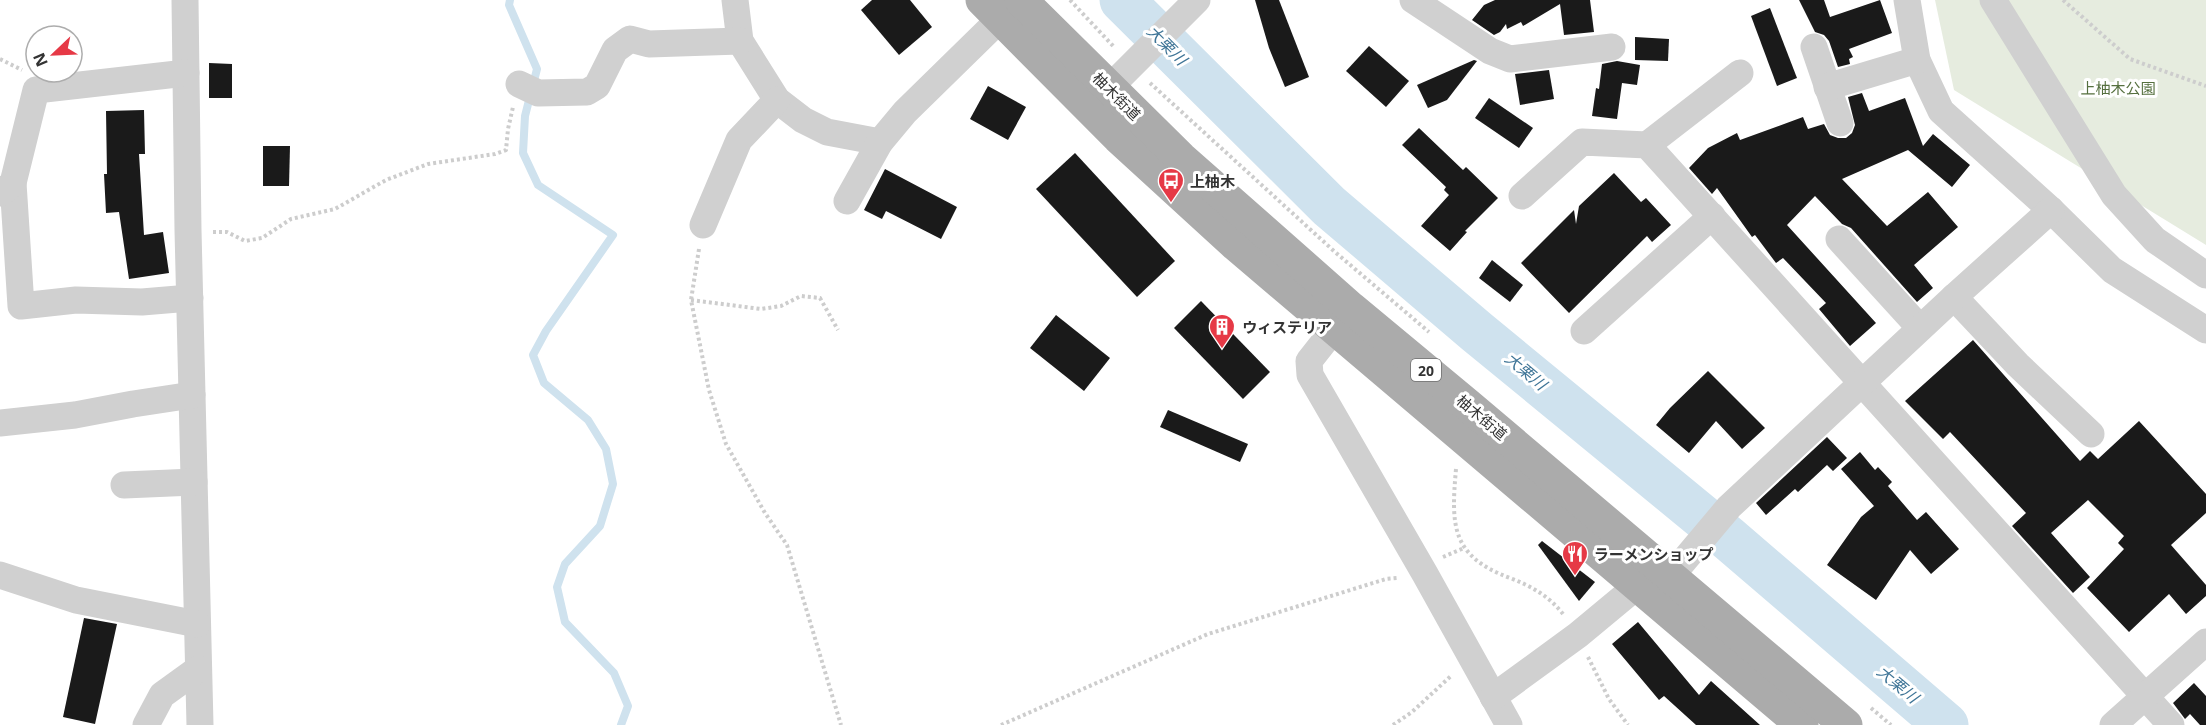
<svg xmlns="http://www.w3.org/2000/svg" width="2206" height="725" font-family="'Noto Sans','Noto Sans JP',sans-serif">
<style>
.green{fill:#e6ecdf}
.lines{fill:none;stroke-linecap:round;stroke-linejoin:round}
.stream{stroke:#cfe2ee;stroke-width:8}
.river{stroke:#cfe2ee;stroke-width:45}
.building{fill:#1a1a1a}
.path{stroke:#cdcdcd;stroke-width:4;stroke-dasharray:3 3;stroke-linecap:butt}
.minor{stroke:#d0d0d0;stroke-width:27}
.major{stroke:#ababab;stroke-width:33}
.labels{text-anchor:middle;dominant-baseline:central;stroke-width:6;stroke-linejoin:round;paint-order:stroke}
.shield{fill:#fff;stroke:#707070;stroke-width:1.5}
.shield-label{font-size:14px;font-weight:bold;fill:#333}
.park-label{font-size:15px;fill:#56703f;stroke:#fff}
.street-label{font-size:15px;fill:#333;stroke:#fff}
.poi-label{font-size:15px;font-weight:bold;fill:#333;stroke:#fff;text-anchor:start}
.water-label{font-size:16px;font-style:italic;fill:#3f7597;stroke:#fff}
</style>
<rect width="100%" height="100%" fill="#fff"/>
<!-- green -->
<path class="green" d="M1935 0H2206V245L1954 90Z"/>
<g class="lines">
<!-- stream -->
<path class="stream" d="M510 0 509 5 537 69 525 116 523 153 538 185 613 235 546 331 533 355 544 383 588 420 606 449 613 484 600 526 565 564 557 587 565 622 614 673 628 706 621 725"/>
<!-- river -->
<path class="river" d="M1122 0 1329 206 1477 332 1728 538 1946 725"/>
</g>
<!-- building -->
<g class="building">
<path d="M872 0H910L932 27 899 55 861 10Z"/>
<path d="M1255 0H1279L1309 77 1285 87 1269 48Z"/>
<path d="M1495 0H1590L1594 32 1564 35 1560 4 1523 26 1521 22 1507 29 1506 24 1500 32 1494 35 1472 20 1484 5Z"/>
<path d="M1799 0H1824L1830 17 1880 0 1892 33 1849 49 1853 57 1849 59 1850 64 1838 67 1829 41 1824 35 1815 32Z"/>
<path d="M1770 8 1797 78 1777 86 1751 16Z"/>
<path d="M1635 37 1669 39 1668 61 1635 60Z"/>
<path d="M1369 46 1409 81 1386 107 1346 71Z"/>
<path d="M1474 60 1477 61 1447 100 1428 108 1417 85Z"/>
<path d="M1617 61 1640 65 1637 85 1622 83 1617 119 1592 116 1596 88 1599 89 1602 64Z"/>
<path d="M209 63 232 64V98H209Z"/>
<path d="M1549 70 1554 99 1520 105 1515 74Z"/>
<path d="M988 86 1026 107 1008 140 970 119Z"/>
<path d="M1862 93 1869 111 1905 98 1923 146 1933 134 1970 165 1952 187 1908 150 1842 179 1887 226 1928 192 1958 227 1914 265 1933 288 1917 302 1851 228 1842 224 1815 196 1787 225 1876 323 1850 346 1819 309 1826 303 1783 258 1776 263 1755 235 1752 237 1717 188 1712 194 1689 168 1708 148 1737 133 1740 140 1803 117 1808 129 1824 124 1830 135 1838 138H1846L1852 133 1855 125 1848 97Z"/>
<path d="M1489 98 1533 128 1519 148 1475 118Z"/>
<path d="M144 110 145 154H139L144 235 163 232 169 273 129 279 119 212 106 213 104 174H107L106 111Z"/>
<path d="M1419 128 1463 170 1466 167 1498 198 1465 231 1467 232 1450 251 1421 226 1449 195 1444 190 1446 187 1402 145Z"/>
<path d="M263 146H290L289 186H263Z"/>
<path d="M1075 153 1175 261 1137 297 1036 189Z"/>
<path d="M885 169 957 207 941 239 886 211 882 219 864 210Z"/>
<path d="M1614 173 1641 202 1646 198 1671 225 1652 242 1647 236 1569 313 1521 263 1574 210 1576 224 1579 206Z"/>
<path d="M1492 260 1523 285 1510 302 1479 278Z"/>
<path d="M1201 301 1270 372 1243 399 1174 328Z"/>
<path d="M1056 315 1110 358 1084 391 1030 348Z"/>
<path d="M1973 340 2080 461 2090 451 2098 459 2139 421 2206 494V513L2171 545 2206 585V596L2186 614 2169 594 2129 632 2087 588 2124 549 2118 543 2124 536 2088 500 2051 533 2090 577 2073 593 2012 526 2026 513 1950 432 1943 439 1905 401Z"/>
<path d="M1708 371 1765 428 1742 449 1716 421 1689 453 1656 425 1670 408Z"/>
<path d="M1168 410 1248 444 1240 462 1160 427Z"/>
<path d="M1827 437 1847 458 1833 471 1827 465 1798 492 1795 489 1766 515 1756 503Z"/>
<path d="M1860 452 1875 470 1878 467 1892 482 1888 486 1917 520 1926 512 1959 549 1931 574 1910 550 1876 600 1827 565 1861 517 1874 506 1841 469Z"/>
<path d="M1542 541 1595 582 1579 601 1538 545Z"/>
<path d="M84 618 117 624 95 724 63 717Z"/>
<path d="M1638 622 1699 695 1711 681 1760 725H1696L1664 696 1659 700 1612 644Z"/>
<path d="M2194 683 2206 696V725H2200L2190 714 2185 719 2173 703Z"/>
</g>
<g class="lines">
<!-- path -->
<g class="path">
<path d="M1070 0 1115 48"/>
<path d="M2063 0 2130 59 2206 86"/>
<path d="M0 59 22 70"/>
<path d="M1150 83 1335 252 1429 332"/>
<path d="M213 232H227L245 241 262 238 291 219 335 209 386 180 428 164 495 154 506 150 508 129 513 107"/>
<path d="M699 249 691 300 709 390 726 444 765 513 787 545 841 725"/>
<path d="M691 300 761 309 781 306 801 296 820 298 838 330"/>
<path d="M1456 469C1451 526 1451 556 1510 578 1531 586 1549 596 1563 614"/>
<path d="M1443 557 1464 548"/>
<path d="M1588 657 1609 699 1628 725"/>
<path d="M1871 708 1891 725"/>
<path d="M1001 725 1208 634 1386 579 1397 578"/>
<path d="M1393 725 1412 712 1452 675"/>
</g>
<!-- minor -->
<g class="minor">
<path d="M185 0 188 230 200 725"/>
<path d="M735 0 740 41 777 100 803 120 827 132 880 142"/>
<path d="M1413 0 1490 51 1510 59 1612 47"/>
<path d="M1907 0 1917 60 1941 111 2051 210 2112 270 2206 330"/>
<path d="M1993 0 2114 195 2155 240 2206 275"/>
<path d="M1814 47 1840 123"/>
<path d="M519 84 538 93 587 92 597 86 615 50 630 39 649 44 740 41"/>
<path d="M1827 87 1917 60"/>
<path d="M1109 88 1197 0"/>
<path d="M1647 145 1740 73"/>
<path d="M13 183 21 306 76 300 142 302 190 298"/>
<path d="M1 193 13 183 36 90 186 73"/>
<path d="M1522 196 1582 142 1647 145 2171 725"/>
<path d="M847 201 880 142 905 112 1000 19"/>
<path d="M703 225 739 140 777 100"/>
<path d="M1839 239 1920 328"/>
<path d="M1954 297 2018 365 2091 434"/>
<path d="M1346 314 1309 361 1310 375 1425 574 1509 725"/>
<path d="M1584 331 1712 216"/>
<path d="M0 423 75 415 133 404 192 395"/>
<path d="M124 485 194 482"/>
<path d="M0 575 76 600 197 624"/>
<path d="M1671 576 1729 507 1954 297 2051 210"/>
<path d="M1493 697 1578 635 1637 586"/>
<path d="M146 725 162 695 198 669"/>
<path d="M2113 725 2206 642"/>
</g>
<!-- major -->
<g class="major">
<path d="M982 0 1118 137 1236 245 1802 725"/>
<path d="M1021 0 1181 158 1351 308 1469 406 1846 725"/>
</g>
</g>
<!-- icons -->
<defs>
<symbol id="bus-pin" viewBox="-11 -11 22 30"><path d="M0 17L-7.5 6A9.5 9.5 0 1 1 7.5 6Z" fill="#e63946" stroke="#fff"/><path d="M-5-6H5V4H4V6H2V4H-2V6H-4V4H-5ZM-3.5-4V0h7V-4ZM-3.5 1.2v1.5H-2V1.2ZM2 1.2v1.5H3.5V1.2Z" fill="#fff"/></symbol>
<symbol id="building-pin" viewBox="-11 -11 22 30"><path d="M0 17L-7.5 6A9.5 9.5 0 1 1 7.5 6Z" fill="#e63946" stroke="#fff"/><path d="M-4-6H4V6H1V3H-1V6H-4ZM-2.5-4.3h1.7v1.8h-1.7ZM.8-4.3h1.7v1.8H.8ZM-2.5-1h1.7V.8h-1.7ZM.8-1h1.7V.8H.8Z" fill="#fff"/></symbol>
<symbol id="restaurant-pin" viewBox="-11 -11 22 30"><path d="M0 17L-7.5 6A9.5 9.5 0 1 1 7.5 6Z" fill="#e63946" stroke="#fff"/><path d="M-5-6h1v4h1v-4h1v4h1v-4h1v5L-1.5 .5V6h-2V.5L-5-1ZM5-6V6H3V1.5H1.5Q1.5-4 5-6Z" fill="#fff"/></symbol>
</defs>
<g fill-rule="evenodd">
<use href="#bus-pin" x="1156" y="166" width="30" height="40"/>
<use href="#building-pin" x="1207" y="312" width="30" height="40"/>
<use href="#restaurant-pin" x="1560" y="539" width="30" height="40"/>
</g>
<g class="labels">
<!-- shield labels -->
<rect class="shield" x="1411" y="359" width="30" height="22" rx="4.5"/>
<g class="shield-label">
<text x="1426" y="370">20</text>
</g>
<!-- park labels -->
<g class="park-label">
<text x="2118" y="88">上柚木公園</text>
</g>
<!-- street labels -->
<g class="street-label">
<text transform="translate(1117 96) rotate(45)">柚木街道</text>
<text transform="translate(1482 417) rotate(40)">柚木街道</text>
</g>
<!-- poi labels -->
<g class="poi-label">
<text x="1190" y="181">上柚木</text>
<text x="1242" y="327">ウィステリア</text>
<text x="1594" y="554">ラーメンショップ</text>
</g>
<!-- water labels -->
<g class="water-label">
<text transform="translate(1167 45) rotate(45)">大栗川</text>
<text transform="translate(1526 371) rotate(40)">大栗川</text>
<text transform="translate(1898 684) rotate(40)">大栗川</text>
</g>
</g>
<!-- north arrow -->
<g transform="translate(54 54) rotate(247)"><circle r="28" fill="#ffffff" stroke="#adadad" stroke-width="1.5"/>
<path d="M0-4.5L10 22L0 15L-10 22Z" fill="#e63946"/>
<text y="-9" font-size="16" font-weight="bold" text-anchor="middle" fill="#333333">N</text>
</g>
</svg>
